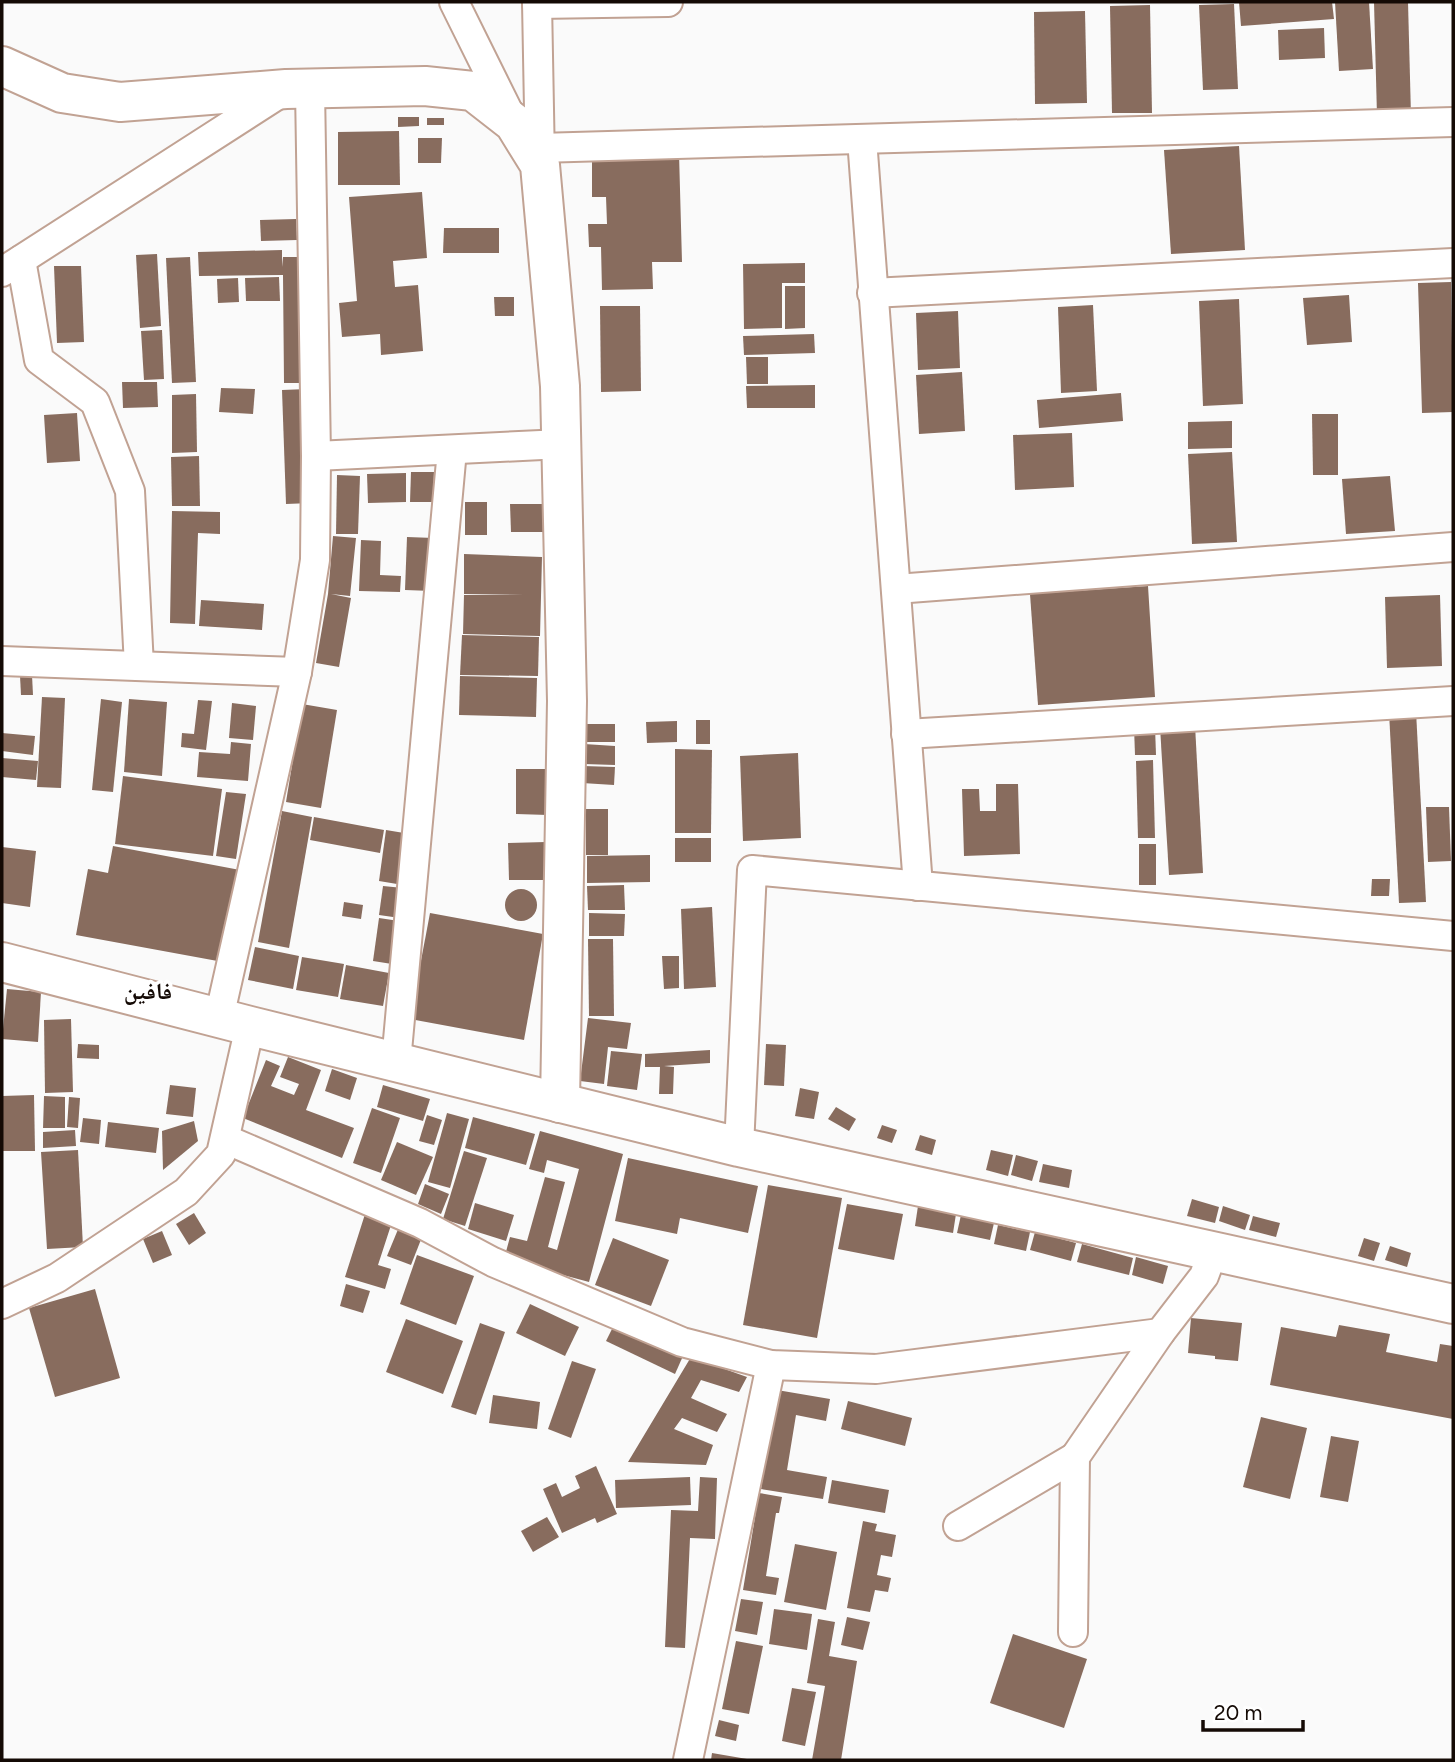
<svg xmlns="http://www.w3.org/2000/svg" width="1455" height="1762" font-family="Figtree,'Noto Naskh Arabic',sans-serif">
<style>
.building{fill:#886c5e}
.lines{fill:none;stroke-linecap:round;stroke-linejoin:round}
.street-casing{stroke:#c1a293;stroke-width:32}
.secondary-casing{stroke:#c1a293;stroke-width:42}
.street{stroke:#fff;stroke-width:28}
.secondary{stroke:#fff;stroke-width:38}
.labels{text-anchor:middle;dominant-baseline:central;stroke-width:7;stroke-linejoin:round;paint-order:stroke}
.quarter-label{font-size:23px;font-weight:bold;fill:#140a05;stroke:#fff}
</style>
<rect width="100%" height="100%" fill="#fafafa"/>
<!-- building -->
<g class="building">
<path d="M1239 2H1332L1334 19 1241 26Z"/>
<path d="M1335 2H1369L1373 69 1339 71Z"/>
<path d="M1374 2H1408L1411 116H1377Z"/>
<path d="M1234 4 1238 89 1203 90 1199 5Z"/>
<path d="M1150 5 1152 113H1112L1110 6Z"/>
<path d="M1085 11 1087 103 1035 104 1034 12Z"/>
<path d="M1324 28 1325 58 1279 60 1278 30Z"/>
<path d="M398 117H419V126L398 127Z"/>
<rect x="427" y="118" width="17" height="7"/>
<path d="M399 131 400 185H338V132Z"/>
<path d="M418 138H442L441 163H418Z"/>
<path d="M1239 146 1245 250 1171 254 1164 150Z"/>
<path d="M679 153 682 262H652L653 289 602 290 601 247H589L588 224H607L606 197H592V155Z"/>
<path d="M422 192 427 258 393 261 395 287 418 285 423 351 381 355 380 334 342 337 339 303 357 301 349 197Z"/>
<path d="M296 219 297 240 261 241 260 220Z"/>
<path d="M444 228H499V253H443Z"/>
<path d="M282 250V267L283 257H303L305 383H284L283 275 199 276 198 252Z"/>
<path d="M157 254 161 326 140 328 136 255Z"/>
<path d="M190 257 196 382 172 383 166 258Z"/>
<path d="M805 263V283H782V328L744 329 743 264Z"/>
<path d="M54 266H81L84 342 57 343Z"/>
<path d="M279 277 280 301H246L245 278Z"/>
<path d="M238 278 239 302 218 303 217 279Z"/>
<path d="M1451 282 1453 412 1422 413 1418 283Z"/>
<path d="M785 286H805V328L785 329Z"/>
<path d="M1349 295 1352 342 1307 345 1303 298Z"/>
<path d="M494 297H514V316H495Z"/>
<path d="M1239 299 1243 404 1203 406 1199 301Z"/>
<path d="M1093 305 1097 391 1061 393 1058 307Z"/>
<path d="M600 306H640L641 391 601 392Z"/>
<path d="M958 311 960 368 918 370 916 313Z"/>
<path d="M162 330 164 379 144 380 141 331Z"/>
<path d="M814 334 815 353 744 355 743 336Z"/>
<path d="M746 357H768V384H747Z"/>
<path d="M962 372 965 431 919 434 916 375Z"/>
<path d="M122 382H157L158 407 123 408Z"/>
<path d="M815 385V408H747L746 386Z"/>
<path d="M221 388 255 389 253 414 219 412Z"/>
<path d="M307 389 311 503 286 504 282 390Z"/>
<path d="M1121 393 1123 421 1039 428 1037 400Z"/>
<path d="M196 394 197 452 172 453V395Z"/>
<path d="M77 413 80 461 47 463 44 415Z"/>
<path d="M1312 414H1338V475H1313Z"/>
<path d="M1232 421V448L1188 449V422Z"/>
<path d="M1072 433 1074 487 1015 490 1013 435Z"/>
<path d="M1232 452 1237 542 1192 544 1188 454Z"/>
<path d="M199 456 200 506H172L171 457Z"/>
<path d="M411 472H434L433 502H410Z"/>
<path d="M406 473V502L368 503 367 474Z"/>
<path d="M337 475 360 476 358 534H336Z"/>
<path d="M1390 476 1395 531 1346 534 1342 479Z"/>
<rect x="465" y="502" width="22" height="33"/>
<path d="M510 504H547V532H511Z"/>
<path d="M172 511 220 512V534L198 533 195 624 170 623Z"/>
<path d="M333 536 356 538 350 596 331 594 351 598 339 667 316 663 328 594Z"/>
<path d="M407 537 434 538 432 591 405 590Z"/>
<path d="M361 540 381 541 380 575 401 576 400 592 359 591Z"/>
<path d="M464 554 542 557 540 636 463 634 464 595H524L464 594Z"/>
<path d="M1148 586 1155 697 1038 705 1030 594Z"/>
<path d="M1440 595 1442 666 1387 668 1385 597Z"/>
<path d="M201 600 264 604 262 630 199 626Z"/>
<path d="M462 635 539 637 538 676 460 675Z"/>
<path d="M32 675 33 695H21L20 676Z"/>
<path d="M460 676 537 678 536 717 459 715Z"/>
<path d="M42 697 65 698 61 788 37 787Z"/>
<path d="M101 699 122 702 113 792 92 790Z"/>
<path d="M129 699 167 702 162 776 124 772Z"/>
<path d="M198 700 212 701 206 750 181 747 182 733 194 734Z"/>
<path d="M232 703 256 706 253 740 229 738Z"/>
<path d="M302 704 337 710 321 808 286 802Z"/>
<path d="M1416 711 1426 902 1399 903 1389 712Z"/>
<rect x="696" y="720" width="14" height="24"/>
<path d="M677 721V742L647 743 646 722Z"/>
<rect x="586" y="724" width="29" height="18"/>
<path d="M1195 725 1203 873 1169 875 1160 727Z"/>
<path d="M1134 727H1155L1156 755H1135Z"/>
<path d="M2 733 35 736 33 755 2 751Z"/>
<path d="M231 742 251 744 248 781 197 777 199 752 230 754Z"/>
<path d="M584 744 615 746V765L584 764Z"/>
<path d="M675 749 712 750 711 833H675Z"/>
<path d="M798 753 801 838 743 841 740 756Z"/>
<path d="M2 758 38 761 36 780 2 777Z"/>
<path d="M1153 760 1155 838H1138L1136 761Z"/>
<path d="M583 766 615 767 614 785 582 783Z"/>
<path d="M516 769H548V815L516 814Z"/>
<path d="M123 776 222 789 213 856 115 844Z"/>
<path d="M996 784H1018L1020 854 964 856 962 789H979L980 811H996Z"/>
<path d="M226 792 246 794 236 859 216 856Z"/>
<path d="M1426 807H1449L1451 861 1428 862Z"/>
<rect x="586" y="809" width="22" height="46"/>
<path d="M282 811 312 817 289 948 258 942Z"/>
<path d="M314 817 384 830 380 853 310 840Z"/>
<path d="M386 830 410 834 403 885 379 881Z"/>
<rect x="675" y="838" width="36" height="24"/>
<path d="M546 842 547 880H509L508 843Z"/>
<rect x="1139" y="844" width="17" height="41"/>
<path d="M113 846 240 870 223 962 76 935 88 869 108 873Z"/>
<path d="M2 847 36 851 30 907 2 903Z"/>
<path d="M650 855V882L587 883V856Z"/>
<path d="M1372 879H1390L1389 896H1371Z"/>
<path d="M624 885 625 910H588L587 886Z"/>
<path d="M383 886 403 888 400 918 379 915Z"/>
<circle cx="521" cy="905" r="16"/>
<path d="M344 902 363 905 361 919 342 916Z"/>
<path d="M712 907 716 987 684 989 681 909Z"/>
<path d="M430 913 543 934 524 1040 410 1019Z"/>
<path d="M589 913 625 914 624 936H589Z"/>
<path d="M379 918 399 921 392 964 373 961Z"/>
<path d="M588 939H613L614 1016H589Z"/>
<path d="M255 947 299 956 293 989 248 980Z"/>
<path d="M662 956H679V988L664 989Z"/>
<path d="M302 957 344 964 338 997 296 990Z"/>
<path d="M346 965 389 973 383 1006 340 999Z"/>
<path d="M7 989 41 992 38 1042 2 1039Z"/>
<path d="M588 1018 631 1023 627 1049 608 1047 604 1084 580 1081Z"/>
<path d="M71 1019 73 1092 45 1093 44 1020Z"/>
<path d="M78 1044 99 1045V1059L77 1058Z"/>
<path d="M766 1044 786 1045 784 1086 764 1085Z"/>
<path d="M710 1050V1063L664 1066 674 1067 673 1094H659L660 1067H645V1054Z"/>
<path d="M611 1051 642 1054 637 1090 607 1086Z"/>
<path d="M288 1057 321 1070 306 1110 354 1128 342 1158 243 1118 266 1060 280 1066 271 1086 294 1095 299 1084 280 1077Z"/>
<path d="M332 1069 357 1078 350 1100 325 1091Z"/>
<path d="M170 1085 196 1088 193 1117 166 1114Z"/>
<path d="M383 1085 430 1099 423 1121 377 1107Z"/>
<path d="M800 1088 819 1092 814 1119 795 1116Z"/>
<path d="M34 1095 35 1151H2V1096Z"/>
<path d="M44 1096 65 1097V1128H43Z"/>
<path d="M69 1097 80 1098 78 1128 67 1127Z"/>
<path d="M836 1107 856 1119 849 1131 828 1119Z"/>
<path d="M372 1108 400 1118 381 1173 353 1163Z"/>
<path d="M447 1113 469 1119 450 1188 428 1182Z"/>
<path d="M427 1115 442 1120 434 1145 419 1141Z"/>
<path d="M473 1117 535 1134 526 1165 465 1148Z"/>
<path d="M83 1118 101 1120 99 1144 80 1142Z"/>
<path d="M194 1121 198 1141 163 1170 162 1131Z"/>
<path d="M108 1122 159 1128 156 1153 105 1147Z"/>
<path d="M882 1125 897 1130 892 1143 877 1138Z"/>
<path d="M75 1130 76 1146 43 1148V1132Z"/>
<path d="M540 1131 623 1154 589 1282 504 1259 510 1237 527 1241 545 1177 565 1182 548 1247 557 1250 579 1169 547 1160 544 1173 529 1169Z"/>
<path d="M920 1135 936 1140 932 1155 915 1150Z"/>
<path d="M397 1142 433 1157 416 1195 381 1180Z"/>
<path d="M78 1150 83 1247 47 1249 41 1152Z"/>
<path d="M991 1150 1013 1155 1008 1176 986 1170Z"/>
<path d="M464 1151 487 1158 465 1226 443 1219Z"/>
<path d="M1016 1155 1038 1161 1032 1181 1011 1175Z"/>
<path d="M628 1158 758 1186 748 1233 680 1218 677 1234 615 1221Z"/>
<path d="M1043 1164 1072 1170 1069 1188 1039 1182Z"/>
<path d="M425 1184 449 1194 441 1214 418 1204Z"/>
<path d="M768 1185 842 1198 817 1338 743 1325Z"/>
<path d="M1192 1199 1219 1207 1215 1223 1187 1216Z"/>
<path d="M475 1203 514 1215 506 1241 468 1229Z"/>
<path d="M847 1204 903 1214 894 1260 838 1249Z"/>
<path d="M918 1206 956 1214 953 1233 915 1226Z"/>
<path d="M1223 1206 1250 1215 1245 1230 1219 1221Z"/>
<path d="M366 1211 393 1219 378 1265 391 1269 385 1289 345 1277Z"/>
<path d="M194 1213 206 1233 189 1245 176 1224Z"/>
<path d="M961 1215 994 1223 990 1240 957 1233Z"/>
<path d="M1253 1216 1280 1223 1276 1237 1249 1230Z"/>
<path d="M998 1225 1030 1232 1026 1251 994 1244Z"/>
<path d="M399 1227 422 1237 411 1265 387 1256Z"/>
<path d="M162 1231 172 1255 153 1263 143 1239Z"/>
<path d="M1035 1232 1076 1243 1071 1261 1030 1250Z"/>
<path d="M613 1238 669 1260 651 1306 595 1285Z"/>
<path d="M1364 1238 1380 1243 1374 1261 1358 1256Z"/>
<path d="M1082 1244 1133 1258 1129 1275 1077 1262Z"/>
<path d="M1390 1246 1411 1253 1407 1267 1385 1260Z"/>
<path d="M417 1255 474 1276 456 1325 400 1304Z"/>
<path d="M1136 1257 1168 1266 1163 1284 1132 1275Z"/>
<path d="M346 1284 370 1291 363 1313 340 1306Z"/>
<path d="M95 1289 120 1378 55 1397 29 1308Z"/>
<path d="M530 1304 579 1327 565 1356 516 1333Z"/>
<path d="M1191 1318 1242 1323 1238 1361 1215 1359V1356L1188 1353Z"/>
<path d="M406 1319 463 1341 443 1394 386 1372Z"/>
<path d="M480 1323 505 1332 476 1415 451 1407Z"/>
<path d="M615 1323 683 1356 675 1374 606 1341Z"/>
<path d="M1339 1325 1390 1334 1386 1352 1437 1362 1440 1344 1453 1346V1419L1270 1385 1281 1327 1336 1337Z"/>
<path d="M691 1357 747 1377 739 1392 701 1380 691 1398 727 1414 717 1432 682 1418 674 1429 713 1445 706 1465 628 1462Z"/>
<path d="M572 1361 596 1369 571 1438 548 1429Z"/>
<path d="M777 1390 830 1399 826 1421 796 1415 787 1470 827 1477 823 1499 761 1489Z"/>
<path d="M493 1395 540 1402 537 1429 489 1423Z"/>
<path d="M848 1401 912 1418 905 1446 841 1429Z"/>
<path d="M1261 1417 1307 1428 1290 1499 1243 1487Z"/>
<path d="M1331 1436 1359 1441 1348 1502 1320 1497Z"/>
<path d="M596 1466 617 1514 597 1523 595 1518 562 1533 543 1489 556 1483 562 1497 580 1488 575 1476Z"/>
<path d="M690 1477 691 1505 616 1508 615 1480Z"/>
<path d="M700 1477 717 1478 715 1539 690 1538 685 1648 665 1647 671 1510 698 1511Z"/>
<path d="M832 1480 889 1490 885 1513 828 1503Z"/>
<path d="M759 1493 782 1497 779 1513H776L766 1576 779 1578 776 1595 743 1590Z"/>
<path d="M547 1517 559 1537 533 1552 521 1531Z"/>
<path d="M863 1521 877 1524 875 1531 896 1535 892 1557 881 1555 877 1575 891 1578 888 1592 875 1590 870 1612 847 1608Z"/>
<path d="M795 1544 837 1552 826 1610 784 1602Z"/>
<path d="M741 1599 763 1602 757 1635 735 1631Z"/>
<path d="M774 1609 812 1614 807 1650 769 1644Z"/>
<path d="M847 1617 870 1622 863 1650 841 1645Z"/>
<path d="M818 1619 835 1622 829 1656 857 1661 841 1760H812L825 1686 807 1683Z"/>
<path d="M1013 1634 1087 1659 1064 1728 990 1703Z"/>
<path d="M736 1641 763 1646 749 1714 722 1709Z"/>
<path d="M792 1688 816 1692 805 1746 782 1741Z"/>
<path d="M719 1720 739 1725 736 1741 715 1736Z"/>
<path d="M712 1753 747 1759V1760H711Z"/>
</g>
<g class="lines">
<defs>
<g id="street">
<path d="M454 2 511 117"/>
<path d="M537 2 540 163"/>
<path d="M537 4 668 2"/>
<path d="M862 139 918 886"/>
<path d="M539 148 1453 122"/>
<path d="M21 260 39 360 95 402 130 491 139 666"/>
<path d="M2 272 285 90"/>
<path d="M872 293 1453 263"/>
<path d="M316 456 562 444"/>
<path d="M896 589 1453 547"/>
<path d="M2 661 297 672"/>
<path d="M906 734 1453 701"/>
<path d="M219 1018 297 672 315 560 316 456 310 89"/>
<path d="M396 1062 452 450"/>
<path d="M225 1139 420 1223 493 1262 682 1342 771 1365 876 1369 1160 1333"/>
<path d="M739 1147 752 870 1453 936"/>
<path d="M2 1304 57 1278 186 1192 221 1154 250 1026"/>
<path d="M958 1526 1075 1457"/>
<path d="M1073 1632 1075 1457 1160 1333 1204 1276 1213 1252"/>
<path d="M688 1760 771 1365"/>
</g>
<g id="secondary">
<path d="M2 66 62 93 120 102 286 89 425 86 473 91 514 123 540 165 560 386 567 701 560 1103"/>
<path d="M2 962 250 1026 739 1147 1453 1304"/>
</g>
</defs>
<!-- street casing -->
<use href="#street" class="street-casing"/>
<!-- secondary casing -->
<use href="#secondary" class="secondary-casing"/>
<!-- street -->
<use href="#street" class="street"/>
<!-- secondary -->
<use href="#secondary" class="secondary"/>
</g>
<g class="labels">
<!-- quarter labels -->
<g class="quarter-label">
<text x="148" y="991">فافين</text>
</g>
</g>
<!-- border -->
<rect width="1455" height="1762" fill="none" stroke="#140a05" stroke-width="7"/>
<!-- scale -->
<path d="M1203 1720v10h100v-10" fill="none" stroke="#140a05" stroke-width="3.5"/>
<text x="1214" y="1720" font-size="21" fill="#140a05" stroke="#ffffff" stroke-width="5" paint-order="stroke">20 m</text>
</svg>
